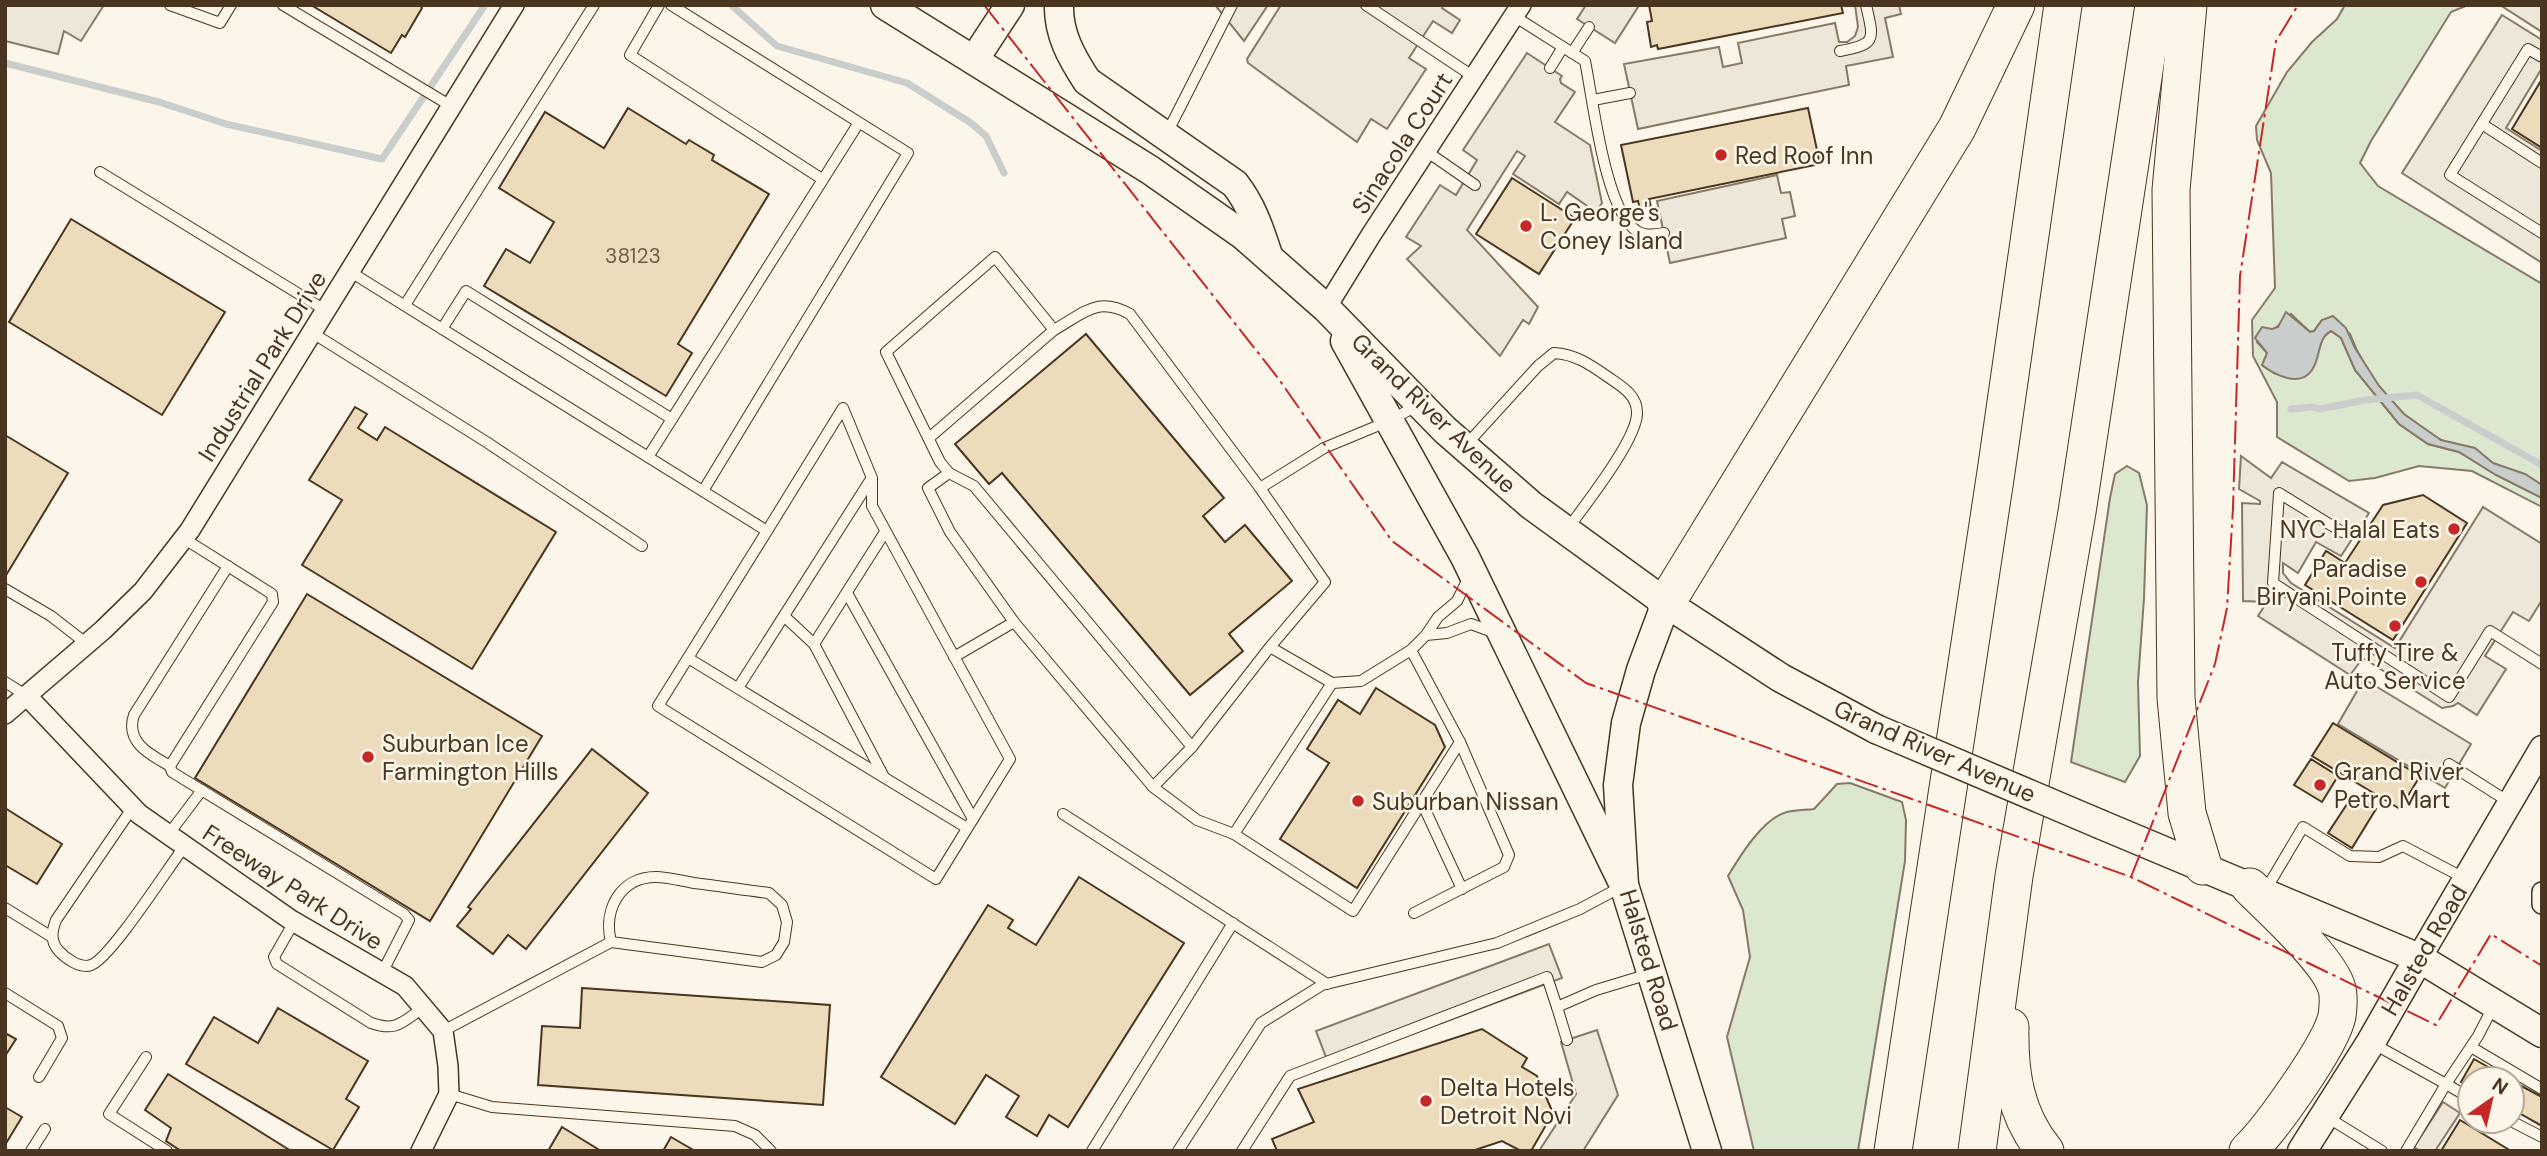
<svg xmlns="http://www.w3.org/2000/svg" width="2547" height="1156" font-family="'DM Sans',sans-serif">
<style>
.green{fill:#dce7d0;stroke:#887966;stroke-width:2}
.parking{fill:#ede7d9;stroke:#887966;stroke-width:2}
.water{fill:#c9cecd;stroke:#887966;stroke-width:2}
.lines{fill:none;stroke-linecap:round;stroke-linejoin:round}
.stream{stroke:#c9cecd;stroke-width:7}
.building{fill:#ecdcbc;stroke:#4a3520;stroke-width:2}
.service-casing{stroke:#4a3520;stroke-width:12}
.minor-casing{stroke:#4a3520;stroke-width:22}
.tertiary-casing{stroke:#4a3520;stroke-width:27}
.secondary-casing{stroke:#4a3520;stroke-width:31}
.motorway-casing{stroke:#4a3520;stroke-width:39}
.service{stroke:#fbf6e9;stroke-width:10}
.minor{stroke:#fbf6e9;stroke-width:19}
.tertiary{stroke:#fbf6e9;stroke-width:24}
.secondary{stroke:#fbf6e9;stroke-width:28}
.motorway{stroke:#fbf6e9;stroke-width:37}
.secondary-bridge-casing{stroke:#4a3520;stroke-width:31;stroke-linecap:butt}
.secondary-bridge{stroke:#fbf6e9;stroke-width:28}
.power{stroke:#c62828;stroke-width:2;stroke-dasharray:24 5 3.5 5;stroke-linecap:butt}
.poi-dot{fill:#c62828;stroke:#fbf6e9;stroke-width:2.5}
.labels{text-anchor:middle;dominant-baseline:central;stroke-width:5;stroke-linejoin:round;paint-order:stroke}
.number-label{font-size:21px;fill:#725f47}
.street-label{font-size:24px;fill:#4a3520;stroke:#fbf6e9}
.poi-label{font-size:24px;fill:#4a3520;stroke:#fbf6e9;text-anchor:start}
</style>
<rect width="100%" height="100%" fill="#fbf6e9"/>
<!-- green -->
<g class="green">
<path d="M2345 5H2468L2451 12 2371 141 2360 163 2378 186 2542 284V485C2526 475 2510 471 2493 463 2488 460 2484 456 2480 453 2467 447 2452 446 2439 439 2399 418 2366 376 2350 334L2322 320 2314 331 2310 332 2291 314C2280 326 2269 332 2257 342L2267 353 2263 366 2274 373 2290 378 2319 350 2323 337 2331 331 2341 338 2355 370 2399 424 2428 444 2459 452 2496 475 2542 498V507L2472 471 2419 466 2375 478 2349 481 2277 437V402L2253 356 2252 320 2275 288 2271 173 2257 140 2256 126 2287 72 2312 42 2337 19Z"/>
<path d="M2127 466 2139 473 2147 505 2144 598 2138 682 2140 756 2125 782 2071 762 2110 498 2115 474Z"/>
<path d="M1850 783 1902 802 1906 820 1905 861 1858 1151H1754L1727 1037 1750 957 1743 910 1728 876C1740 856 1763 818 1787 812 1796 810 1806 810 1814 809L1837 784Z"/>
</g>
<!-- parking -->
<g class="parking">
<path d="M5 5H104L81 41 64 31 58 54 5 41Z"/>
<path d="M1215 5H1268L1244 41Z"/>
<path d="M1281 5H1443L1442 8 1460 20 1452 33 1433 21 1409 58 1426 69 1387 129 1371 119 1357 142 1248 63 1247 59Z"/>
<path d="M1586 5H1635L1638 7 1615 43 1577 19Z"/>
<path d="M1855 5H1899L1901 14 1885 18 1893 57 1846 66 1849 85 1638 129 1624 64 1719 47 1723 67 1742 63 1738 43 1835 23 1839 42H1847L1855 36 1858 27Z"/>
<path d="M2500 5H2542V32Z"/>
<path d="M2502 15 2542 40V68L2506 128 2542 151V263L2402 173Z"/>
<path d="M1527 53 1562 76 1560 79 1561 83 1575 92 1555 122 1590 145 1602 203 1596 212 1567 192 1559 204 1513 174 1525 156 1517 151 1467 230 1538 307 1529 324 1523 320 1500 356 1407 259 1421 246 1406 237 1440 185 1456 195 1477 160 1463 150Z"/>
<path d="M1777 175 1781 193 1790 192 1795 216 1782 219 1786 238 1670 263 1657 201Z"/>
<path d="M2241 456 2271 478 2282 462 2369 513 2341 556 2316 542 2298 573 2283 563V573L2291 583 2395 648 2483 507 2542 544V600L2529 621 2513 612 2485 656 2506 669 2477 715 2458 703 2453 706 2442 708 2363 658 2350 675 2258 616 2267 602 2243 601 2242 503 2260 504V501L2239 489Z"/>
<path d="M2364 679 2471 744 2445 788 2338 724Z"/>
<path d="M1549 944 1562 978 1329 1065 1316 1031Z"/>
<path d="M1597 1030 1618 1095 1583 1151H1539L1576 1094 1561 1042Z"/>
<path d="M2443 1102 2460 1113 2435 1151H2420L2414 1147Z"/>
</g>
<!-- water -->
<path class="water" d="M2286 312 2310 332 2314 331 2322 320 2333 316 2346 328 2355 348 2379 386 2404 414 2441 440 2475 448 2493 463 2525 474 2542 485V498L2496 475 2459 452 2428 444 2399 424 2355 370 2341 338 2331 331C2317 338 2321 357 2312 370 2300 388 2275 375 2262 365L2267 353 2255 338 2262 327 2272 329 2278 327Z"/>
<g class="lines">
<!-- stream -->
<g class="stream">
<path d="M731 5 777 46 907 83 971 123 986 136 1004 173"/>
<path d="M5 63 159 102 226 124 382 159 485 5"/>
<path d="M2291 409 2312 407 2320 409 2365 400 2417 395 2542 465"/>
</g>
</g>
<!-- building -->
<g class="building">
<path d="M311 5H420L422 8 405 37 402 35 391 53Z"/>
<path d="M1649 5H1841L1843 13 1658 49 1657 45 1651 47 1647 22 1652 21Z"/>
<path d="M2542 79V148L2512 129Z"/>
<path d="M628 108 686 144 689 140 714 155 712 160 769 194 678 344 692 353 666 396 484 286 506 249 530 263 554 222 499 188 545 112 604 148Z"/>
<path d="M1808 108 1820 164 1649 199 1651 207 1640 209 1638 201 1633 202 1621 145Z"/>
<path d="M1512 178 1575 218 1539 274 1476 234Z"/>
<path d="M71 219 225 312 162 415 9 322Z"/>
<path d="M1086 334 1224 498 1203 516 1225 542 1245 525 1292 581 1229 634 1243 651 1190 695 1002 473 989 484 955 444Z"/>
<path d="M355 407 367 414 358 428 377 440 385 427 556 532 472 669 302 565 342 500 309 480Z"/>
<path d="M5 435 68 473 5 577Z"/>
<path d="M2423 495 2467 523 2393 640 2305 585 2326 551 2345 563 2383 505Z"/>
<path d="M307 594 542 736 430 921 195 778Z"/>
<path d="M1376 688 1435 725 1445 747 1357 888 1280 839 1329 763 1307 749 1338 700 1360 714Z"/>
<path d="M2333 723 2420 776 2400 809 2312 756Z"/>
<path d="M592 749 648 793 526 949 508 935 493 954 457 926 471 909 468 907Z"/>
<path d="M2311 759 2338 776 2322 802 2294 785Z"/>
<path d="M2353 795 2376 809 2352 848 2328 833Z"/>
<path d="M5 808 62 844 37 884 5 865Z"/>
<path d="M1079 877 1184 943 1068 1127 1049 1115 1037 1136 1006 1117 1019 1096 986 1075 955 1124 881 1077 988 905 1013 920 1008 928 1036 945Z"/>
<path d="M582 988 830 1005 823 1105 538 1085 542 1026 580 1028Z"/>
<path d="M278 1008 368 1061 346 1099 359 1107 333 1150 186 1064 214 1017 258 1043Z"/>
<path d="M1482 1029 1527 1058 1522 1067 1537 1076 1553 1113 1531 1151H1521L1502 1141 1472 1151H1277L1272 1139 1314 1122 1298 1089Z"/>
<path d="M5 1033 16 1039 5 1056Z"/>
<path d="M2474 1059 2509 1079H2470V1086L2461 1082Z"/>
<path d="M168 1074 291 1151H181L166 1141 171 1128 145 1110Z"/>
<path d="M2512 1081 2542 1097V1126L2512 1109Z"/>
<path d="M5 1107 22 1117 5 1145Z"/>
<path d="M2460 1120 2511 1151H2441Z"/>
<path d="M562 1127 601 1151H548Z"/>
<path d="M671 1137 695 1151H663Z"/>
</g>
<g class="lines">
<defs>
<g id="service">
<path d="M170 5 220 23 231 5"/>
<path d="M283 5 451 106"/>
<path d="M659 5 630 55 822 179"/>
<path d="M671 5 908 153 703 491"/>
<path d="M1366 5 1474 77"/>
<path d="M1514 16 1585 61C1593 99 1605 212 1637 231 1645 236 1655 235 1664 233"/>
<path d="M1840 51C1877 44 1874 40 1866 5"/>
<path d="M1572 53 1589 27"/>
<path d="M2542 57 2528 49 2450 175 2542 233"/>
<path d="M1550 68 1563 47"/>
<path d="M1593 100 1630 93"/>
<path d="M2482 124 2542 163"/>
<path d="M1166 135 1232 5"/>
<path d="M1426 151 1475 185"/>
<path d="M100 172 325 310"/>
<path d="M349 271 767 531 843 408 872 478V506L1010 759 936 879 658 706 767 531"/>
<path d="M405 305 594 5"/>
<path d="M442 329 466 291 672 419"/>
<path d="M311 332 488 443 642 546"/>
<path d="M929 438 1054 330"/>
<path d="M1466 445 1538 366 1554 353C1575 354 1591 365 1608 377 1621 386 1638 395 1637 414 1636 441 1584 506 1567 530"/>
<path d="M648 457 858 124"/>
<path d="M949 473 928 488 950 532 1014 622"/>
<path d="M2342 532 2279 493 2273 583 2449 697 2490 631 2542 664"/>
<path d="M183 538 272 594 273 602 170 766 172 772 404 914 409 920 382 973"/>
<path d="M5 589 51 616 87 644"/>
<path d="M847 593 973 819"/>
<path d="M784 616 814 644 885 532"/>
<path d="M1426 635 1447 633 1471 624 1496 633"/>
<path d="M814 644 884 777"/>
<path d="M1270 647 1332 683 1361 681 1411 650 1426 635 1438 617 1457 601 1469 577"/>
<path d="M954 657 1014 622 1153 787 1192 747 1270 647 1325 582 1260 488 1324 448 1389 421 1418 405"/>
<path d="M688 658 967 828"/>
<path d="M5 682 27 696"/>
<path d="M1332 683 1234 834 1353 911 1460 742 1411 650"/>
<path d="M738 688 871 479"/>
<path d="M1192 747 974 486 949 473 940 462 886 352 995 257 1054 330C1084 313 1097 296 1130 314L1260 488"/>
<path d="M2449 764 2509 802"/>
<path d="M170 766C149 754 125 742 134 715L228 566"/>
<path d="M1153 787 1197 820 1234 834"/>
<path d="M1422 803 1462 889"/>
<path d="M133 807 56 920C52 931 50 940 58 950 65 958 80 969 91 965 110 959 168 868 184 847"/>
<path d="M1063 814 1327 984"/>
<path d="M168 835 202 790"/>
<path d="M2265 891 2303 827 2350 856 2379 857 2403 846 2464 878"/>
<path d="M5 908 52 937"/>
<path d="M1414 913 1504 867 1509 855 1460 742"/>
<path d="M294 922 274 957 277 964 371 1023C397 1032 402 1022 423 1008"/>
<path d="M5 993 58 1026 62 1038 39 1077"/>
<path d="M1557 1007 1567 1040"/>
<path d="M443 1031 611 942 762 962 776 955 784 942 787 922 782 905 769 893C744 890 719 886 694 883 681 881 668 877 656 877 620 877 603 910 611 942"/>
<path d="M2372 1043 2446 1084 2478 1036 2494 1005"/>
<path d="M2471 1047 2542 1089"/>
<path d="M146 1057 109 1114 167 1151"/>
<path d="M449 1094 492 1107 735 1126 755 1135 771 1151"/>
<path d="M2327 1117 2382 1151"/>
<path d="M2511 1121 2542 1137"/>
<path d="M31 1151 45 1129"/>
<path d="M1092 1151 1233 923"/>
<path d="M1178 1151 1261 1023 1322 985 1497 943 1580 909 1621 887"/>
<path d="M1242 1151 1290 1076 1547 977 1557 1007 1596 990 1649 974"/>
<path d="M2406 1151 2446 1084 2470 1098"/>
</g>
<g id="minor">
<path d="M1326 308 1371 235 1521 5"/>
<path d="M27 696 139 814 291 920 405 986 443 1031 448 1066 449 1094 421 1151"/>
<path d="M5 714 103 630 143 591 190 530 514 5"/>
<path d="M2542 892V904"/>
</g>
<path id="tertiary" d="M2419 958 2542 748"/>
<g id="secondary">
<path d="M885 5 1150 170 1243 235 1326 308 1445 430 1531 505 1666 603 1781 678 1876 729"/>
<path d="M1059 5C1058 34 1072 58 1087 81L1235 184C1252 206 1259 228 1268 255"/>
<path d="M974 60 1010 5"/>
<path d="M1345 341 1465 557 1624 885"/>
<path d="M1666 603 1641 670 1626 723 1618 785 1624 885 1707 1151"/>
<path d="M2102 825 2419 958 2542 1033"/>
<path d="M2302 1151 2371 1042 2419 958"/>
</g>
<g id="motorway">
<path d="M2188 5 2171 190 2176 698 2187 813 2203 866"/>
<path d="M1666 603 1957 128 2016 5"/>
<path d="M2010 1027C2009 1072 2015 1115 2045 1151"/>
<path d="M1893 1151 1996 472 2063 5"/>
<path d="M1977 1151 2014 876 2077 512 2154 5"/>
<path d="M2248 1151C2270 1130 2331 1045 2337 1016 2338 1010 2339 996 2337 989 2330 961 2272 909 2250 887"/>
</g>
</defs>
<!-- service casing -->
<use href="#service" class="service-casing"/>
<!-- minor casing -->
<use href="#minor" class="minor-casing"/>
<!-- tertiary casing -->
<use href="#tertiary" class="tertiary-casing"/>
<!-- secondary casing -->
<use href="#secondary" class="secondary-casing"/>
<!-- motorway casing -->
<use href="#motorway" class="motorway-casing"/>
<!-- service -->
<use href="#service" class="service"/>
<!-- minor -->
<use href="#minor" class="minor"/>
<!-- tertiary -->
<use href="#tertiary" class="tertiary"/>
<!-- secondary -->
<use href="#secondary" class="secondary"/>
<!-- motorway -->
<use href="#motorway" class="motorway"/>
<defs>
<path id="secondary-bridge" d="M1876 729 2102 825"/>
</defs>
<!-- secondary-bridge casing -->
<use href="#secondary-bridge" class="secondary-bridge-casing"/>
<!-- secondary-bridge -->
<use href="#secondary-bridge" class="secondary-bridge"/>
<!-- power -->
<g class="power">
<path d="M984 5 1278 378 1392 541 1586 683 2131 877 2436 1025 2491 934 2542 966"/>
<path d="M2131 877 2215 664 2227 608 2233 508 2240 276 2276 41 2298 5"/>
</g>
</g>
<!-- markers -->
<g class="poi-dot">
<circle cx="1721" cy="155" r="7"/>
<circle cx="1526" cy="226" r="7"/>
<circle cx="2454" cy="529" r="7"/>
<circle cx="2421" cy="582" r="7"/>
<circle cx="2395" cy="626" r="7"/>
<circle cx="368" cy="757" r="7"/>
<circle cx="2320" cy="785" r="7"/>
<circle cx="1358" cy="801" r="7"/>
<circle cx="1426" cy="1101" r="7"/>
</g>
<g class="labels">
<!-- number labels -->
<g class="number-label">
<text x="633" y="256">38123</text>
</g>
<!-- street labels -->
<g class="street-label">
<text transform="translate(1402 143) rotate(-57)">Sinacola Court</text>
<text transform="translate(262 366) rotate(-58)">Industrial Park Drive</text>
<text transform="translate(1434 413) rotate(44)">Grand River Avenue</text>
<text transform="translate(1935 751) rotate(24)">Grand River Avenue</text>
<text transform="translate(293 887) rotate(33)">Freeway Park Drive</text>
<text transform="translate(2424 950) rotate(-60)">Halsted Road</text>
<text transform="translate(1649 960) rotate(73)">Halsted Road</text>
</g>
<!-- poi labels -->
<g class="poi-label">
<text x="1735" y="155">Red Roof Inn</text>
<text x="1540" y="212">L. George's<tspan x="1540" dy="28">Coney Island</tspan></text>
<text x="2440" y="529" text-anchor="end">NYC Halal Eats</text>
<text x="2407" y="568" text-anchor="end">Paradise<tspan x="2407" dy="28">Biryani Pointe</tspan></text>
<text x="2395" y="652" text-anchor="middle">Tuffy Tire &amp;<tspan x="2395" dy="28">Auto Service</tspan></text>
<text x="382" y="743">Suburban Ice<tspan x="382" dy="28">Farmington Hills</tspan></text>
<text x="2334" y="771">Grand River<tspan x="2334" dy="28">Petro Mart</tspan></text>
<text x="1372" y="801">Suburban Nissan</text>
<text x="1440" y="1087">Delta Hotels<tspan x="1440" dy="28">Detroit Novi</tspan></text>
</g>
</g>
<!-- border -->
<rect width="2547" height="1156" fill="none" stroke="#4a3520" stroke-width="14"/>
<!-- north arrow -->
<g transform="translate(2491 1100) rotate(34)"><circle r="33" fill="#fbf6e9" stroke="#b4a999" stroke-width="2"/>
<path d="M0-5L12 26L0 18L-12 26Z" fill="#c62828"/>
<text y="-10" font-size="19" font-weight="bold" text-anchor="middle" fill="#4a3520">N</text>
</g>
</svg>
